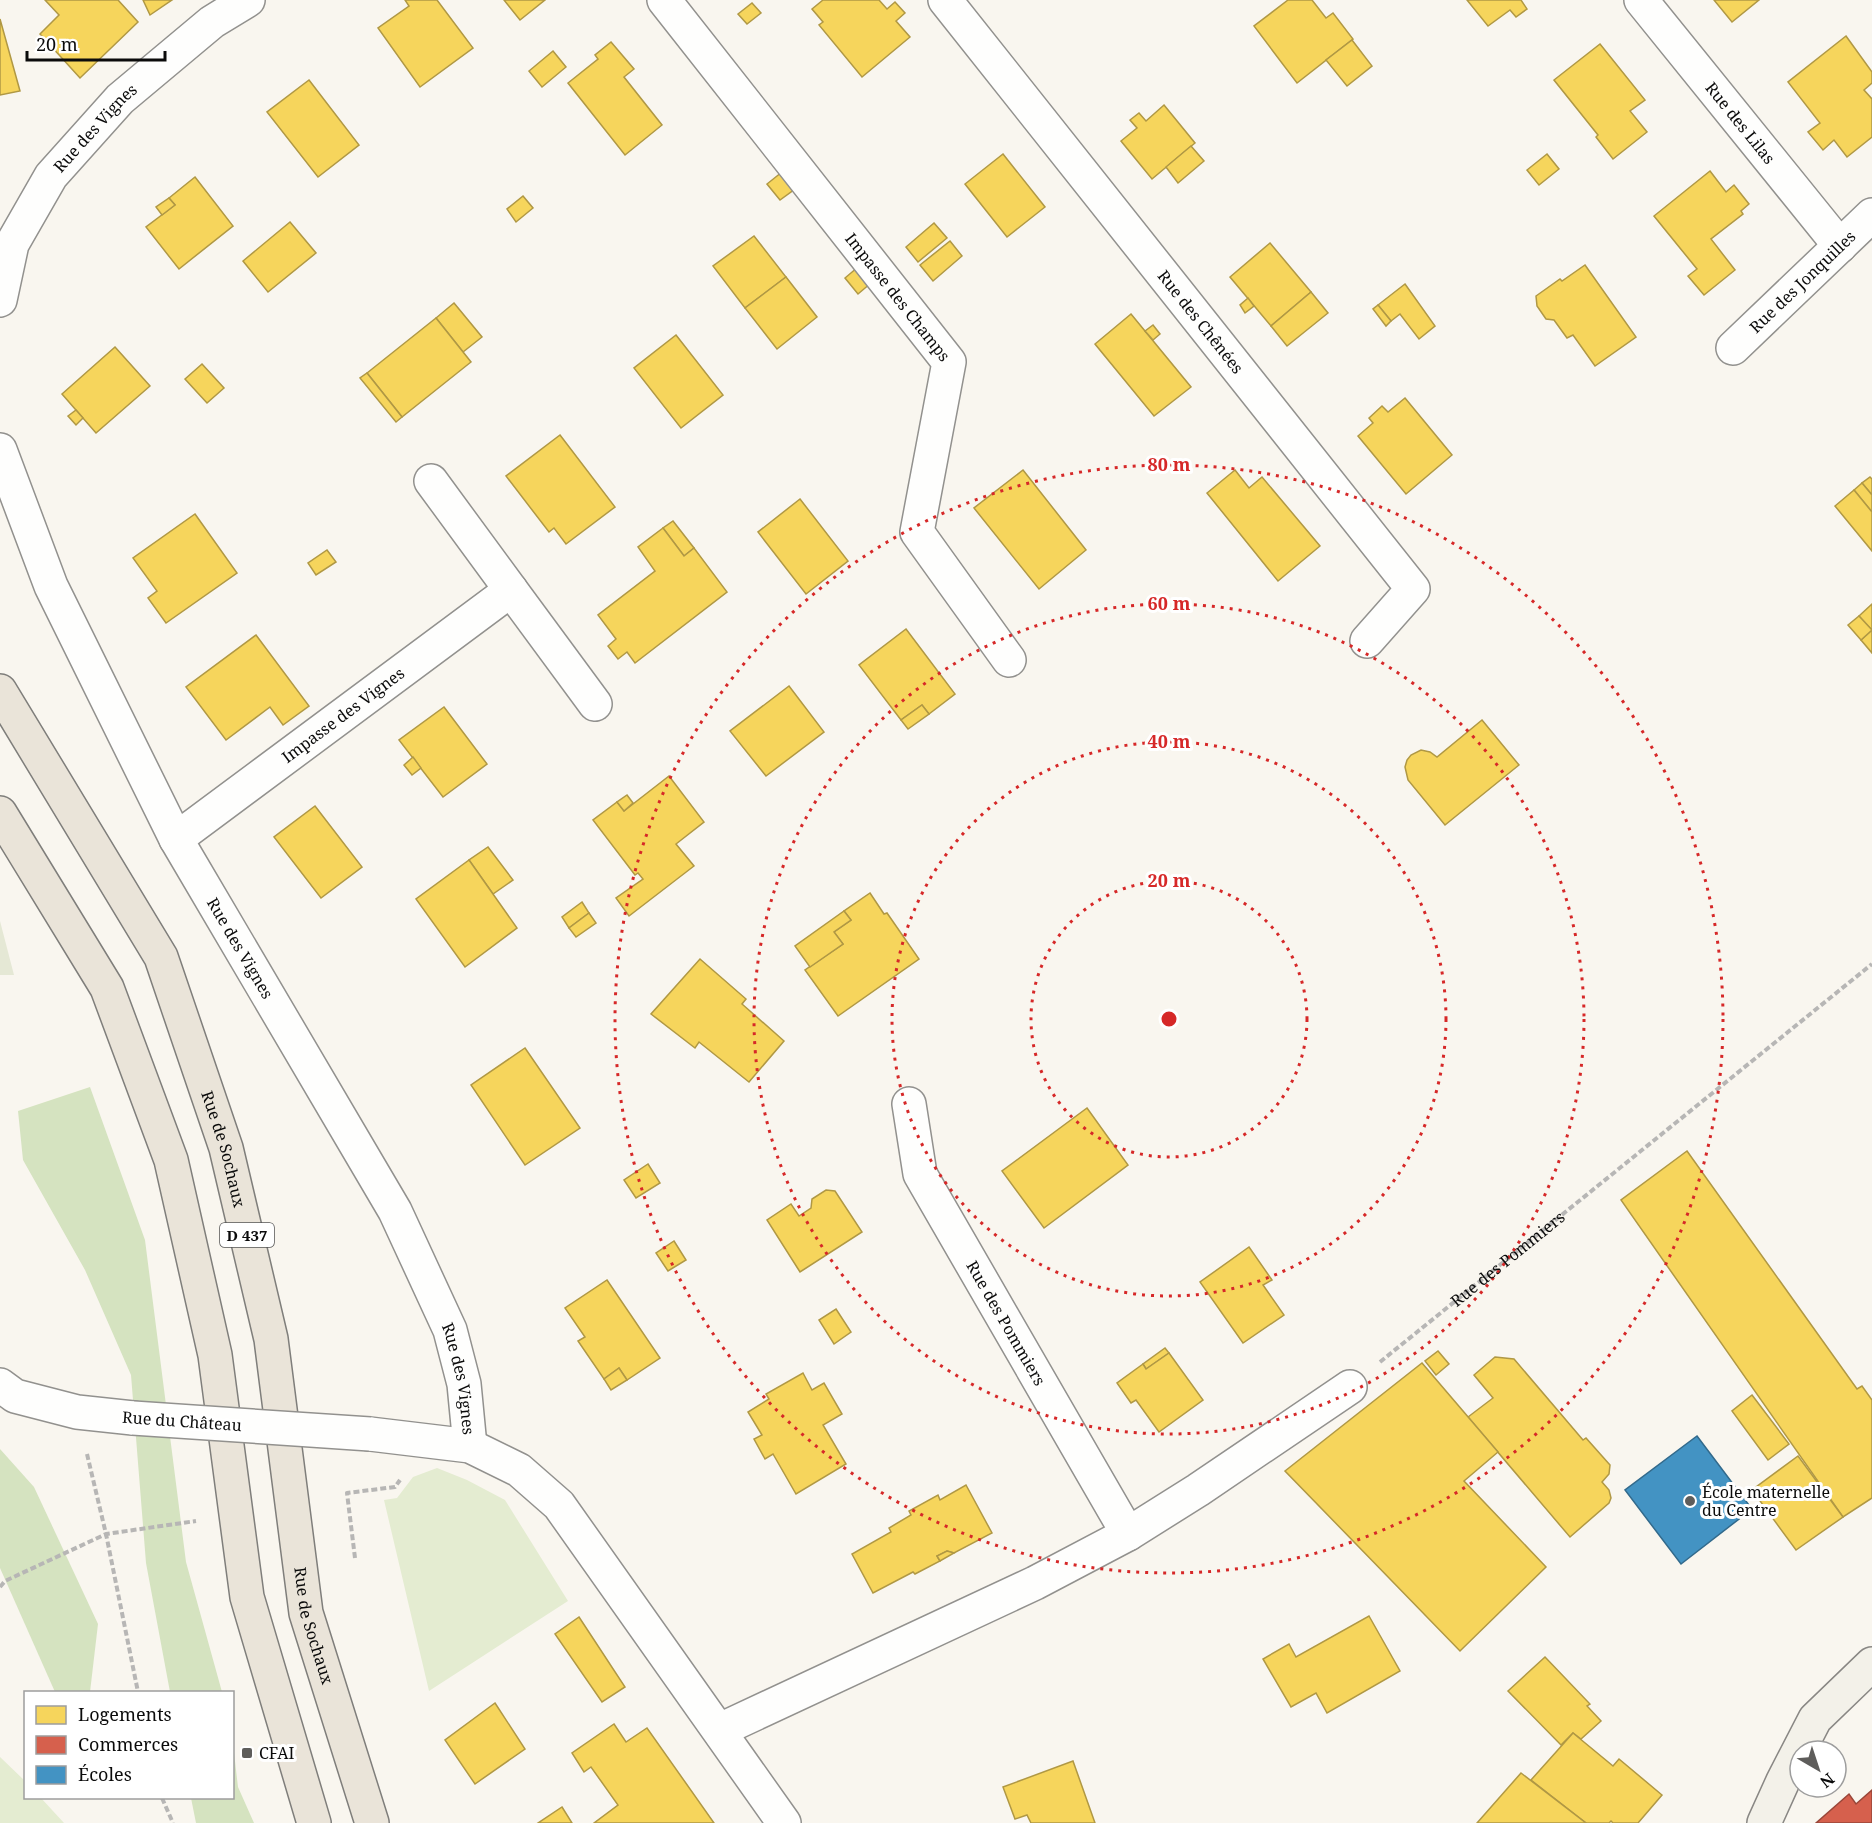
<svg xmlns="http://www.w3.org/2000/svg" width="1872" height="1823" font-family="'Noto Serif',serif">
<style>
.green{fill:#e4ecd1}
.forest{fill:#d5e3c0}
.cemetery{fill:#e5e8d5}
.homes{fill:#f6d55c;stroke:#b09844;stroke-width:1.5}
.shops{fill:#d6604d;stroke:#994639;stroke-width:1.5}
.schools{fill:#4393c3;stroke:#326a8c;stroke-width:1.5}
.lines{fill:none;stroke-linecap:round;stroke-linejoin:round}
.minor-casing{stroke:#92918e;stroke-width:36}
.secondary-casing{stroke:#898784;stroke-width:36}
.primary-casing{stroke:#7f7e7b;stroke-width:36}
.path{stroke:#b7b6b5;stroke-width:4;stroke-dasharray:6 3;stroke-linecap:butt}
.minor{stroke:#fefefd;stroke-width:33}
.secondary{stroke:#f3f1e9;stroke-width:33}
.primary{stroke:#eae4d9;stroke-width:33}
.minor-bridge-casing{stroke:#92918e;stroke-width:36;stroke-linecap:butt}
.minor-bridge{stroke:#fefefd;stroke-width:33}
.ring{fill:none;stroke:#d62828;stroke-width:3;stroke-dasharray:3 6}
.poi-dot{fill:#5e5d5b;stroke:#fff;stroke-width:2}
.labels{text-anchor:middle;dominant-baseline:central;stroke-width:6;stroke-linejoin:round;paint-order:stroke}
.shield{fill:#fff;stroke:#545454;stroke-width:1.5}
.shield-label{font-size:15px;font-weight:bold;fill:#0b0b0b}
.street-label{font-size:16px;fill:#0b0b0b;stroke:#fff}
.poi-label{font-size:16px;fill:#0b0b0b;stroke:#fff;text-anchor:start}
.centre{fill:#d62828;stroke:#fff;stroke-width:3}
.ring-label{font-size:18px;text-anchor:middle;font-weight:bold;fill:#d62828;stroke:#fff;stroke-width:6;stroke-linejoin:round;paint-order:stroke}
</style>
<rect width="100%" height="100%" fill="#f9f6ef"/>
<!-- green -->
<g class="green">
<path d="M437 1468 467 1480 505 1500 568 1601 429 1691 384 1500 397 1498 413 1477Z"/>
<path d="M0 1757 25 1781 26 1798H41L64 1823H0Z"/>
</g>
<!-- forest -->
<g class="forest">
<path d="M90 1087 145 1240 186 1562 222 1692H170L146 1563 131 1375 85 1270 23 1160 18 1111Z"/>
<path d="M0 1449 34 1487 98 1624 90 1692H55L0 1568Z"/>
<path d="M233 1744 238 1787 254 1823H196L191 1798H232Z"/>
</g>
<!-- cemetery -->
<path class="cemetery" d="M0 920V921L14 975H0Z"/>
<!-- homes -->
<g class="homes">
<path d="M45 0H118L138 22 80 78 40 34 59 15Z"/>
<path d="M143 0H172L150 15Z"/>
<path d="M405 0H437L473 48 420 87 378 28 409 6Z"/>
<path d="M504 0H545L520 20Z"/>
<path d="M823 0H879L887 9 895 2 905 13 896 21 910 37 862 77 819 25 823 22 812 9Z"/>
<path d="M1288 0H1312L1326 18 1333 13 1353 39 1297 83 1254 26Z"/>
<path d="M1467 0H1521L1527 9 1516 17 1510 10 1488 26Z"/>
<path d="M1714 0H1759L1732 22Z"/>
<path d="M752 3 761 13 747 24 738 14Z"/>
<path d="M0 19 20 91 0 95Z"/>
<path d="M1846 36 1872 72V83L1864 90 1872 99V137L1847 157 1834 140 1823 150 1808 132 1820 123 1788 82Z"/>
<path d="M1352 40 1372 66 1347 86 1326 60Z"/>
<path d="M611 42 634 69 624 77 662 125 625 155 568 83 598 59 595 55Z"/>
<path d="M1600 44 1645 100 1630 111 1647 132 1613 159 1596 137 1598 135 1554 80Z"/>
<path d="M553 51 566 67 542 87 529 71Z"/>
<path d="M309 80 359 145 318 177 267 112Z"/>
<path d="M1164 105 1195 143 1152 179 1121 141 1137 128 1130 120 1139 113 1146 121Z"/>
<path d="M1191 146 1204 161 1178 183 1166 167Z"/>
<path d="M1003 154 1045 207 1007 237 965 184Z"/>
<path d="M1547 154 1559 169 1539 185 1527 170Z"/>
<path d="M1710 171 1726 192 1734 185 1749 204 1741 211 1743 214 1711 239 1735 270 1704 295 1688 276 1697 269 1654 216Z"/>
<path d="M782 172 795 189 780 200 767 184Z"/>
<path d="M195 177 233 226 179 269 146 227 175 205 169 198Z"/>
<path d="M523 196 533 208 516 222 507 209Z"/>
<path d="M169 198 175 205 162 215 156 207Z"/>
<path d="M290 222 316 253 268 292 243 261Z"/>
<path d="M934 223 947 238 918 262 906 247Z"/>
<path d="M754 236 786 277 745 308 713 266Z"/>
<path d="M950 241 962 256 933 281 920 265Z"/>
<path d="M1270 243 1311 292 1271 326 1230 277Z"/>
<path d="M1585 265 1636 337 1595 366 1573 335 1567 338 1554 320 1546 319 1537 306 1536 296 1560 279 1562 281Z"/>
<path d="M858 267 871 283 858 294 845 278Z"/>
<path d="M786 277 817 317 777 349 745 308Z"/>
<path d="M1405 284 1435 326 1419 339 1400 314 1391 321 1378 305Z"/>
<path d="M1311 292 1328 313 1287 346 1271 326Z"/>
<path d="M1248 298 1254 306 1245 313 1240 305Z"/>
<path d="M454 303 482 337 463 352 436 318Z"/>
<path d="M1378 305 1391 321 1386 326 1373 309Z"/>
<path d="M1131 314 1191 387 1154 416 1095 344Z"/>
<path d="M436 318 471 362 402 417 367 373Z"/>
<path d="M1153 325 1160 334 1153 340 1145 331Z"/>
<path d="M676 335 723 395 681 428 634 368Z"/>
<path d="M115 347 150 386 96 433 62 394Z"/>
<path d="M202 364 224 388 207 403 185 379Z"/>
<path d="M367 373 402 417 396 422 360 378Z"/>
<path d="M1405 398 1452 455 1406 494 1358 436 1373 423 1369 418 1382 406 1388 412Z"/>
<path d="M76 410 83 418 76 425 68 416Z"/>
<path d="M560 435 615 507 566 544 554 528 549 532 506 476Z"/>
<path d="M1023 470 1086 550 1039 589 974 508Z"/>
<path d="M1235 470 1249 488 1262 477 1320 546 1278 581 1207 493Z"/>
<path d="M1870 477 1872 479V495L1862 483Z"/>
<path d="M1862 483 1872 495V512L1854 490Z"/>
<path d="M1854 490 1872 512V551L1835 506Z"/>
<path d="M800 499 848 561 806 594 758 532Z"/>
<path d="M195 514 237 573 166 623 148 598 157 591 133 558Z"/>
<path d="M673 521 694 548 684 556 663 528Z"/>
<path d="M663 528 684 556 694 548 727 592 635 663 627 652 618 659 608 646 616 639 598 615 655 571 638 547Z"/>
<path d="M327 550 336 562 316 575 308 563Z"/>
<path d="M1872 604V653L1861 640 1872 630 1859 616Z"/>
<path d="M1859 616 1872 630 1861 640 1848 625Z"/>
<path d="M906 629 955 694 929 714 922 705 901 720 859 665Z"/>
<path d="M256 635 309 706 283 725 270 707 226 740 186 687Z"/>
<path d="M789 686 824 732 766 776 730 731Z"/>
<path d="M922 705 929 714 908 729 901 720Z"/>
<path d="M444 707 487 764 443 797 399 740Z"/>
<path d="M1482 720 1519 765 1445 825 1408 780 1405 767 1407 760 1411 755 1421 750 1430 752 1437 757Z"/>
<path d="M413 757 421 768 412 775 404 765Z"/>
<path d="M669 776 704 822 676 844 694 866 629 916 616 898 643 879 638 873 635 875 593 820 617 802 624 811Z"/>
<path d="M627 795 633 803 624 811 617 802Z"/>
<path d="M315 806 362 867 321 898 274 837Z"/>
<path d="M488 847 513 880 493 894 469 860Z"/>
<path d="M469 860 517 928 465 967 416 899Z"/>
<path d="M870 893 884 914 887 913 919 959 838 1016 805 970 843 944 834 932 851 920 844 911Z"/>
<path d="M582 902 589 913 569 928 562 917Z"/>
<path d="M844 911 851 920 834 932 843 944 810 967 795 946Z"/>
<path d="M589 913 596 923 576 937 569 928Z"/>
<path d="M700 959 746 999 742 1004 784 1041 749 1082 699 1042 695 1048 651 1014Z"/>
<path d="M525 1048 580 1128 525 1165 471 1085Z"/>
<path d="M1087 1108 1128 1165 1044 1228 1002 1171Z"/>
<path d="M1687 1151 1857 1389 1862 1386 1872 1400V1498L1843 1517 1621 1200Z"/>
<path d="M648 1164 660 1183 636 1198 624 1180Z"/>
<path d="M826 1190 835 1191 862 1232 800 1272 767 1220 791 1204 799 1216 811 1208 812 1199Z"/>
<path d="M674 1241 686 1260 668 1271 656 1253Z"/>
<path d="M1249 1247 1272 1280 1263 1285 1284 1315 1243 1343 1200 1282Z"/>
<path d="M607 1280 660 1358 627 1380 619 1368 604 1379 578 1341 585 1337 565 1308Z"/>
<path d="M836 1309 851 1332 834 1344 819 1320Z"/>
<path d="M1165 1348 1169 1353 1146 1369 1143 1364Z"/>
<path d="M1438 1351 1449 1364 1436 1375 1425 1361Z"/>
<path d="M1169 1353 1203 1400 1159 1432 1136 1400 1131 1403 1117 1383 1143 1364 1146 1369Z"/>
<path d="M1495 1357 1514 1359 1583 1440 1586 1438 1610 1465 1609 1474 1602 1482 1609 1490 1611 1498 1609 1503 1570 1537 1468 1417 1493 1398 1474 1375Z"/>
<path d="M1422 1363 1498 1452 1464 1481 1546 1567 1460 1651 1285 1471Z"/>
<path d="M619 1368 627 1380 611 1390 604 1379Z"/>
<path d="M803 1373 812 1390 824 1383 842 1414 823 1425 846 1464 796 1494 773 1454 765 1459 754 1439 762 1435 748 1412 769 1399 766 1394Z"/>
<path d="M1752 1395 1789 1444 1768 1460 1732 1411Z"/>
<path d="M1798 1456 1843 1517 1796 1550 1752 1490Z"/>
<path d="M966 1485 992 1533 954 1553 947 1551 937 1556 940 1561 915 1574 913 1572 873 1593 852 1554 891 1532 889 1528 911 1515 909 1511 938 1495 940 1500Z"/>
<path d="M947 1551 954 1553 940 1561 937 1556Z"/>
<path d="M1369 1616 1400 1671 1327 1713 1316 1693 1291 1707 1263 1659 1289 1644 1296 1657Z"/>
<path d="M579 1617 625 1687 602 1702 555 1634Z"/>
<path d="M1545 1657 1590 1704 1587 1706 1601 1721 1581 1739 1573 1733 1561 1745 1508 1691Z"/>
<path d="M495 1703 525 1749 475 1784 445 1740Z"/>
<path d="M614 1724 626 1742 647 1728 714 1823H594L618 1805 591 1767 584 1772 572 1753Z"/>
<path d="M1573 1733 1613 1766 1619 1759 1662 1795 1638 1823H1613L1611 1821 1609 1823H1586L1531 1780Z"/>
<path d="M1073 1761 1095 1823H1031L1027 1815 1015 1819 1003 1787Z"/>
<path d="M1521 1773 1586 1823H1477Z"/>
<path d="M562 1807 572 1823H538Z"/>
</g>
<!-- shops -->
<path class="shops" d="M1872 1790V1823H1816L1849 1794 1856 1804Z"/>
<!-- schools -->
<path class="schools" d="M1697 1436 1752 1509 1681 1564 1625 1490Z"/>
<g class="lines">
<defs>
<g id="minor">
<path id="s2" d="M664 0 949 362 917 532 1009 660"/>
<path id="s3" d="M945 0 1413 589 1367 641"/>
<path id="s4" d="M1641 0 1840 246"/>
<path id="s5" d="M0 300 12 244 51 176 120 99 212 22 248 0"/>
<path id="s6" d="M1733 348 1872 215"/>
<path id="s7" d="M0 450 51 586 176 839 395 1211 450 1330 464 1384 470 1446"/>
<path d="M511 590 595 704"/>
<path id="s8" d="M176 839 511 590 431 481"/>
<path id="s9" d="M909 1104 920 1174 1128 1534"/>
<path d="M0 1385 15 1396 77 1412 133 1418"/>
<path d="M370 1434 470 1446 519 1470 559 1505 784 1823"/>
<path d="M720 1730 1035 1583 1128 1534 1198 1490 1350 1387"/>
</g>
<path id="secondary" d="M1764 1823 1783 1781 1815 1719 1872 1664"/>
<g id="primary">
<path id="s10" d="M0 691 161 957 226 1148 271 1339 306 1613 372 1823"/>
<path d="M0 813 107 988 171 1160 215 1355 247 1597 314 1823"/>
</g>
</defs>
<!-- minor casing -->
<use href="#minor" class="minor-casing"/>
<!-- secondary casing -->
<use href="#secondary" class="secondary-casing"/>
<!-- primary casing -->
<use href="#primary" class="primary-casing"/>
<!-- path -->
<g class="path">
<path id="s1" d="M1380 1362 1872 964"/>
<path d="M87 1454 106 1534 138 1692"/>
<path d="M355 1558 347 1493 395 1487 400 1480"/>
<path d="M0 1587 5 1581 106 1534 196 1521"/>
<path d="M162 1798 173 1823"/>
</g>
<!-- minor -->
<use href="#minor" class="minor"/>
<!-- secondary -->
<use href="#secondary" class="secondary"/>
<!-- primary -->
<use href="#primary" class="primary"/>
<defs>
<path id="minor-bridge" d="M133 1418 370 1434"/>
</defs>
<!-- minor-bridge casing -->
<use href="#minor-bridge" class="minor-bridge-casing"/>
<!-- minor-bridge -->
<use href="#minor-bridge" class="minor-bridge"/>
</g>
<!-- distance rings -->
<g class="ring">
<circle cx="1169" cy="1019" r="138"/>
<circle cx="1169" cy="1019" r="277"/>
<circle cx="1169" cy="1019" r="415"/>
<circle cx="1169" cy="1019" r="554"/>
</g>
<!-- markers -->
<g class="poi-dot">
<circle cx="1690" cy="1501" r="6"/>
<rect x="241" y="1747" width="12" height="12" rx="3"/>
</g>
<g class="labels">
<!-- shield labels -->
<rect class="shield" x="220" y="1223" width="54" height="24" rx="4.5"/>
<g class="shield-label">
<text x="247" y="1235">D 437</text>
</g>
<!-- street labels -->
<g class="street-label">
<text stroke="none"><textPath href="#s4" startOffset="158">Rue des Lilas</textPath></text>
<text stroke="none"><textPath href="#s5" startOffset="201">Rue des Vignes</textPath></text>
<text stroke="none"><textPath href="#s6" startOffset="96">Rue des Jonquilles</textPath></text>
<text stroke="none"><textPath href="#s2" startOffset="378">Impasse des Champs</textPath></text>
<text stroke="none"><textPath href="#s3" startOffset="411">Rue des Chênées</textPath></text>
<text stroke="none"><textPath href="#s8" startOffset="208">Impasse des Vignes</textPath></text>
<text stroke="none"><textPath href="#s7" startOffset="554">Rue des Vignes</textPath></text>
<text stroke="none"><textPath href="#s10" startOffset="513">Rue de Sochaux</textPath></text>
<text stroke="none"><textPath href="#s1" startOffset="164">Rue des Pommiers</textPath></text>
<text stroke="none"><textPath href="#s9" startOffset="243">Rue des Pommiers</textPath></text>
<text stroke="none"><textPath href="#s7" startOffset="1040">Rue des Vignes</textPath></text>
<text transform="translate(182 1421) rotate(4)">Rue du Château</text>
<text stroke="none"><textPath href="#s10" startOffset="999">Rue de Sochaux</textPath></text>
</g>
<!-- poi labels -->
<g class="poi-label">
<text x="1702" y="1492">École maternelle<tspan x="1702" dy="18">du Centre</tspan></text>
<text x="259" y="1753">CFAI</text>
</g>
</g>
<circle cx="1169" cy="1019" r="9" class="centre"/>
<g class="ring-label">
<text x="1169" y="471">80 m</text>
<text x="1169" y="610">60 m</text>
<text x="1169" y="748">40 m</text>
<text x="1169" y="887">20 m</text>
</g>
<!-- legend -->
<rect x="24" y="1691" width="210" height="108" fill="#ffffff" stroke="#9d9d9d" stroke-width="1.5"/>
<rect x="36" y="1706" width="30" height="18" fill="#f6d55c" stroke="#9d9d9d" stroke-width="1.5"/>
<text x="78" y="1721" font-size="18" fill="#0b0b0b">Logements</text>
<rect x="36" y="1736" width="30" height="18" fill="#d6604d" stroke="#9d9d9d" stroke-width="1.5"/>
<text x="78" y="1751" font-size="18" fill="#0b0b0b">Commerces</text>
<rect x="36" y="1766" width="30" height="18" fill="#4393c3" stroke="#9d9d9d" stroke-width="1.5"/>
<text x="78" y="1781" font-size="18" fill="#0b0b0b">Écoles</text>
<!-- north arrow -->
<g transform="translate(1818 1769) rotate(141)"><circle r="28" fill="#ffffff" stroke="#9d9d9d" stroke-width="1.5"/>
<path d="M0-4.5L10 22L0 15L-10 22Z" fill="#5e5d5b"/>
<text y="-9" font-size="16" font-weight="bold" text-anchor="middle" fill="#0b0b0b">N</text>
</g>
<!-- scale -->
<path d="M27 51v9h138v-9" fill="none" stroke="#0b0b0b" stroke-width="3"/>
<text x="36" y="51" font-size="18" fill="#0b0b0b" stroke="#ffffff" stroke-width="4.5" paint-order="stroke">20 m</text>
</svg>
